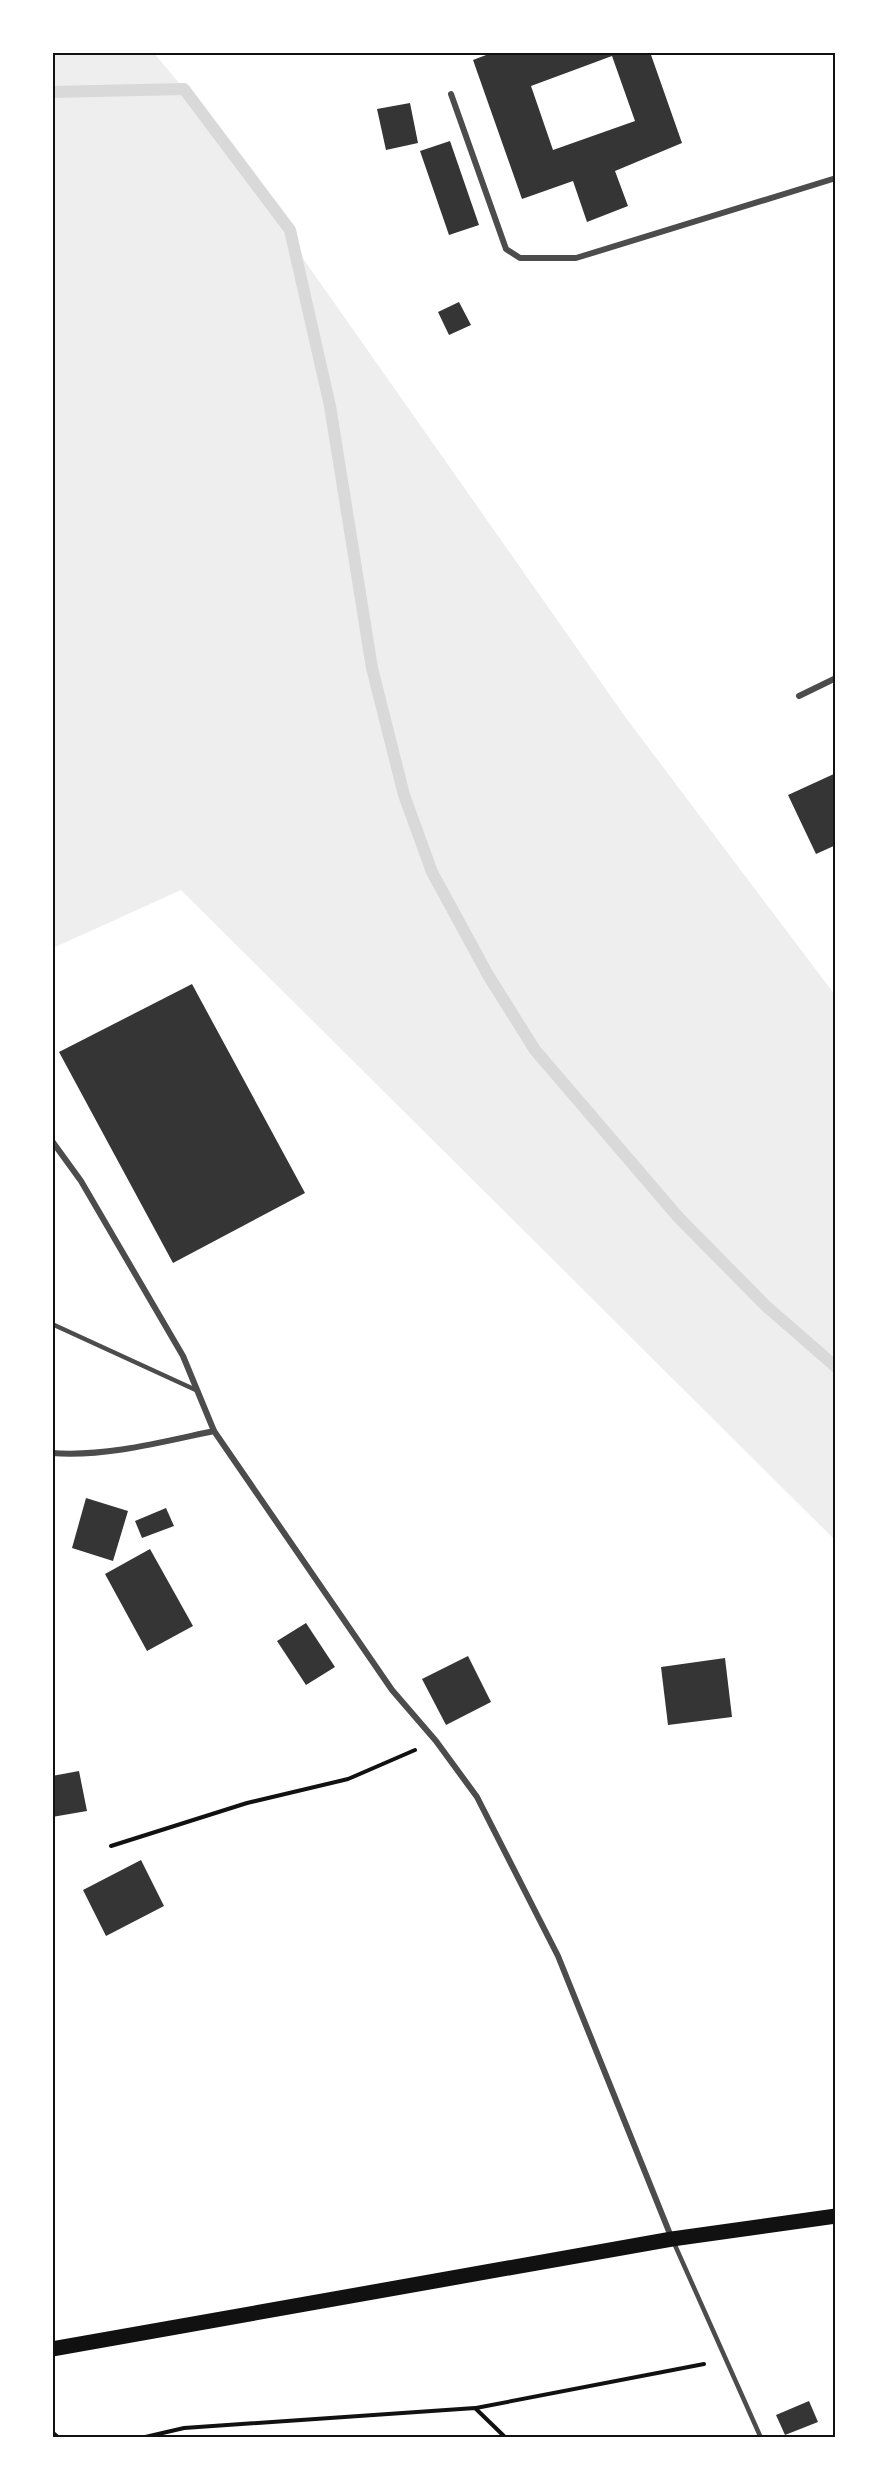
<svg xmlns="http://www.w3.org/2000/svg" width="888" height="2490" font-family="'Public Sans',sans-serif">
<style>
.green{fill:#eee}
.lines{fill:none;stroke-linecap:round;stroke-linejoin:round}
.stream{stroke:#d9d9d9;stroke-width:12}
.building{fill:#353535;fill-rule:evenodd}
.path{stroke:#111;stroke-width:4}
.service{stroke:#4c4c4c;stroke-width:4.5}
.minor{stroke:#4c4c4c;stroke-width:6}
.primary{stroke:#111;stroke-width:15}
.neatline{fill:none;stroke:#111;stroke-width:2}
</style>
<rect width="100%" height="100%" fill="#fff"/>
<!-- green -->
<path class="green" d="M52 53H154L184 89 626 718 835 995V1540L181 890 53 948Z"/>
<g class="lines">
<!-- stream -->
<path class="stream" d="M52 92 184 89 290 230 330 406 372 668 404 795 432 872 488 975 535 1050 679 1218 766 1306 836 1367"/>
</g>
<!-- building -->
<g class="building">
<path d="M494 52H650L682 143 615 171 628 206 587 222 573 181 522 199 473 60ZM612 56 635 121 553 150 531 86Z"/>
<path d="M410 103 418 143 386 150 377 109Z"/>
<path d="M450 141 479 225 449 235 420 151Z"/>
<path d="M459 302 471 325 449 335 438 312Z"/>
<path d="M836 773V845L816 854 788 795Z"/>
<path d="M192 984 305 1193 173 1263 59 1052Z"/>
<path d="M86 1498 128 1511 113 1561 72 1548Z"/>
<path d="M166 1508 174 1526 142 1538 135 1521Z"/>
<path d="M150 1549 193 1626 147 1651 105 1574Z"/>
<path d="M306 1623 335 1667 306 1685 277 1641Z"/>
<path d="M468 1656 491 1702 446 1725 422 1679Z"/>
<path d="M725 1658 732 1717 668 1725 661 1667Z"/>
<path d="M79 1771 87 1811 52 1817V1776Z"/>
<path d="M141 1860 164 1906 106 1936 83 1890Z"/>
<path d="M809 2401 818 2422 785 2435 776 2415Z"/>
</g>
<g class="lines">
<!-- path -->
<g class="path">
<path d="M111 1846 247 1803 348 1779 415 1750"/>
<path d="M476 2408 704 2364"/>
<path d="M52 2432 59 2438"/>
<path d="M141 2438 184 2428 475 2408 506 2438"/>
</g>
<!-- service -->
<g class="service">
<path d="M52 1324 198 1391"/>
<path d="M674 2243 761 2438"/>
</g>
<!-- minor -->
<g class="minor">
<path d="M451 94 506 249 520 258H576L836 178"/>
<path d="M799 696 836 678"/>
<path d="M52 1141 81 1181 183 1356 214 1431"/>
<path d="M52 1453C106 1457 162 1442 214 1431L392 1690 436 1741 477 1797 558 1956 672 2239"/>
</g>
<!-- primary -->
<path class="primary" d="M52 2349 672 2239 836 2216"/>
</g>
<!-- border -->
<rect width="888" height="2490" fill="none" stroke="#ffffff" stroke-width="108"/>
<rect x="54" y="54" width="780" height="2382" class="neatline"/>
</svg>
